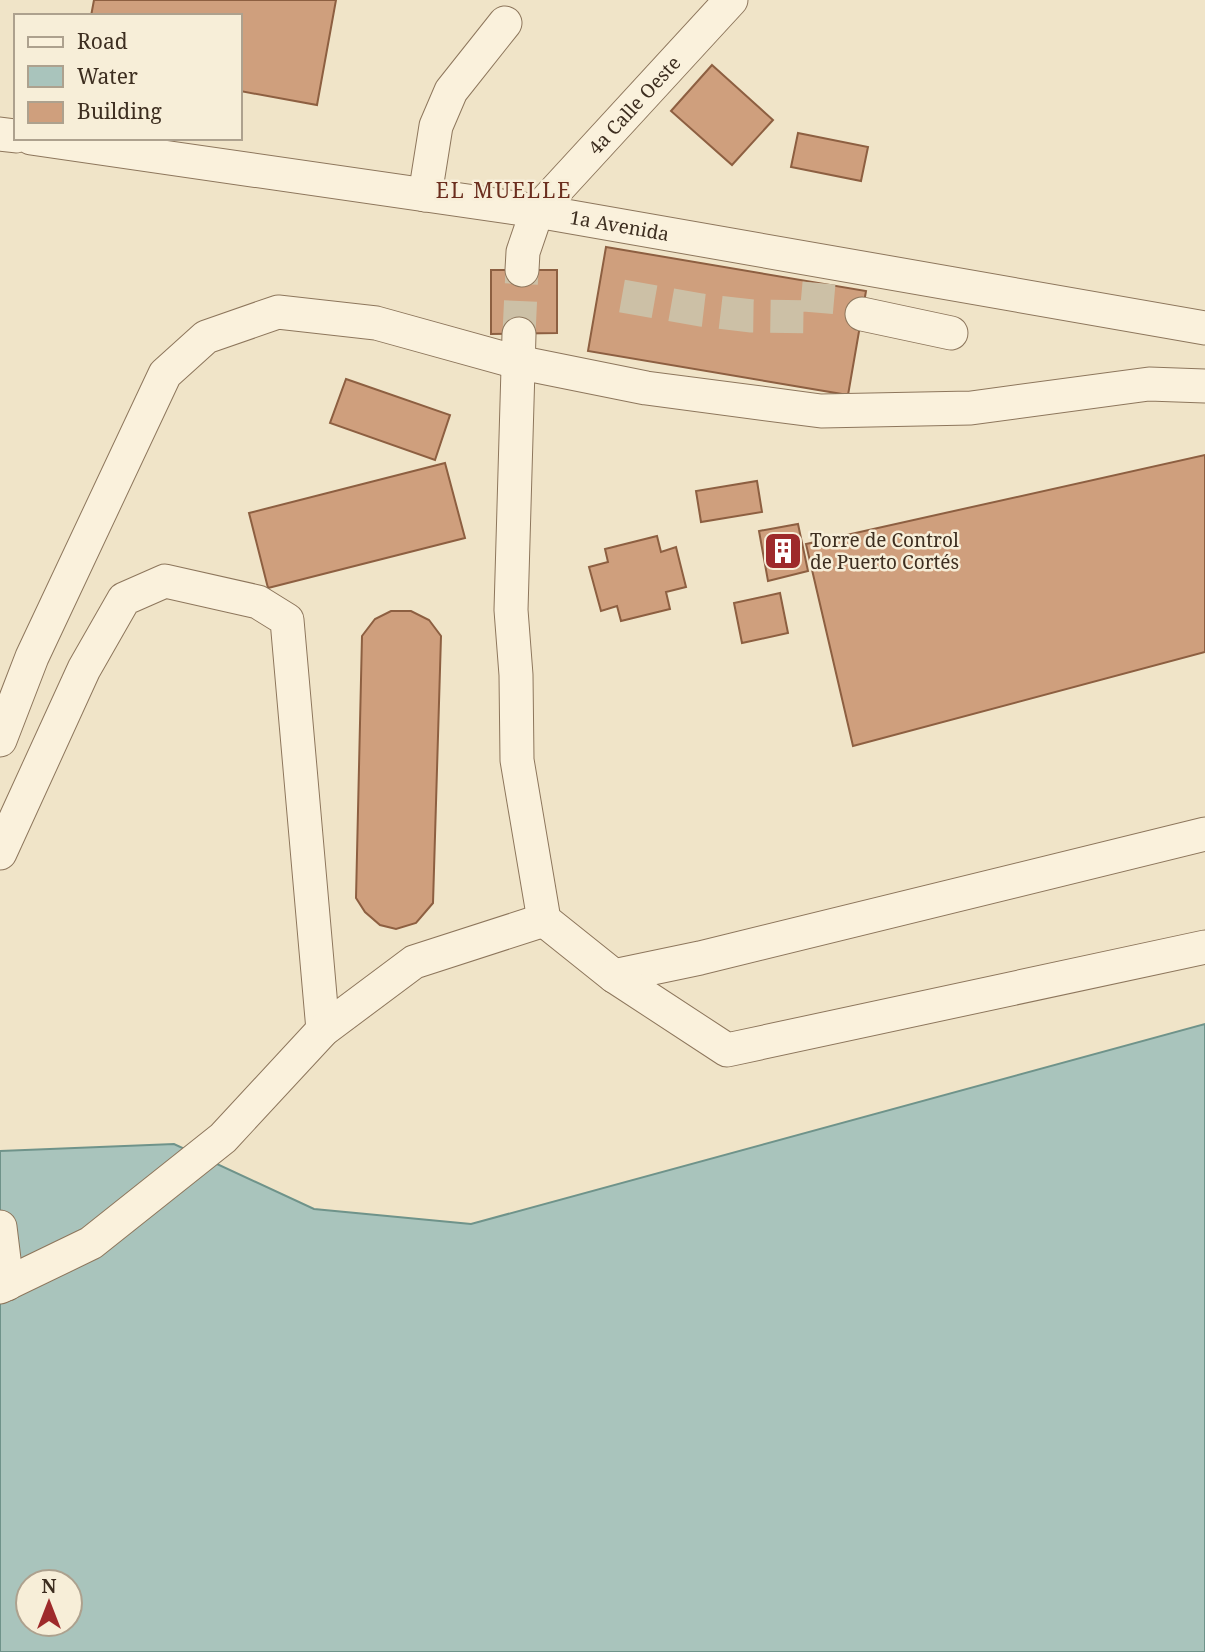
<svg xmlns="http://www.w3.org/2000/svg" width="1205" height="1652" font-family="'Noto Serif',serif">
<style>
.water{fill:#a9c4bc;stroke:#6f938a;stroke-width:2;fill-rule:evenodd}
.building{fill:#cf9f7d;stroke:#8d5f41;stroke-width:2}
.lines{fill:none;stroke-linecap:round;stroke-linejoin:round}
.minor-tunnel{stroke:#ccc0a6;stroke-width:33;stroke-dasharray:33 17;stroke-linecap:butt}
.minor-casing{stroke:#8d765c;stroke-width:35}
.minor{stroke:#faf1dc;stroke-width:33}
.labels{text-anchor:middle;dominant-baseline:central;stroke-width:5;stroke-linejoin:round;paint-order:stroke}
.street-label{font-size:19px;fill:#3d2e20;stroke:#f7eed8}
.poi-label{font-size:19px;fill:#3d2e20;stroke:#f7eed8;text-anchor:start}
.neighbourhood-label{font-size:21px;letter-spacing:2px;fill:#6b2e1e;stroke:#f7eed8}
</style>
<rect width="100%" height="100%" fill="#f0e4c8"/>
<!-- water -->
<path class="water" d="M1205 1024V1652H0V1151L174 1144 314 1209 471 1224ZM28 1582H70V1624H28Z"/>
<!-- building -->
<g class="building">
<path d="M94 0H336L317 105 240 91V16H91Z"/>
<path d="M712 65 773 120 732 165 671 111Z"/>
<path d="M798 133 868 147 861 181 791 167Z"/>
<path d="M606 247 866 291 848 395 588 351Z"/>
<path d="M491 270H557V333L491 334Z"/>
<path d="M346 379 450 415 435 460 330 423Z"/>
<path d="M1205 455V652L853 746 806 544Z"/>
<path d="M445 463 465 538 268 588 249 513Z"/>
<path d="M757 481 762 512 701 522 696 491Z"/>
<path d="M798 524 808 571 768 581 759 531Z"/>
<path d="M657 536 661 552 676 547 686 587 666 592 670 609 621 621 617 606 601 611 589 567 608 562 605 549Z"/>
<path d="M780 593 788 633 742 643 734 603Z"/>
<path d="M391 611H411L429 620 441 636 433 903 416 923 396 929 380 925 365 912 356 898 362 636 375 619Z"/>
</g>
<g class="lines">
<!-- minor-tunnel -->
<g class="minor-tunnel">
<path d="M622 296 701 310 752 316 816 317 819 283"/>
<path d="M519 334 522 270"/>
</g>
<defs>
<g id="minor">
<path d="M0 134 16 136"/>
<path id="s1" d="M31 138 537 211 1205 328"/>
<path d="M425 195 436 126 451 91 505 23"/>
<path id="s2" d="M522 270 523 252 537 211 731 0"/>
<path d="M862 314 951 333"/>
<path d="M519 334 511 610 516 675 517 760 544 920 614 976 700 958 1205 834"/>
<path d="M0 740 32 657 165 374 206 337 278 312 376 323 517 362 646 388 821 411 971 408 1149 384 1205 386"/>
<path d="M0 853 84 669 124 599 165 581 258 602 287 620 323 1030"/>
<path d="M614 976 727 1050 1205 947"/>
<path d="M0 1227 7 1284"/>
<path d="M0 1287 91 1243 223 1138 323 1030 414 962 544 920"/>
</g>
</defs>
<!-- minor casing -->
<use href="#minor" class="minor-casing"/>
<!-- minor -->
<use href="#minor" class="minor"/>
</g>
<!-- icons -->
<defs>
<symbol id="building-square" viewBox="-11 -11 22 22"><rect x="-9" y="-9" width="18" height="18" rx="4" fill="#9e2a2b" stroke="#f7eed8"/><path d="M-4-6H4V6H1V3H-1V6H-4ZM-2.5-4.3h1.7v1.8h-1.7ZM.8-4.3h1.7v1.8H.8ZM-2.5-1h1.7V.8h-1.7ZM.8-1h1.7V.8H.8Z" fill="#fff"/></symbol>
</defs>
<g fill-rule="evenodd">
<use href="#building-square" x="761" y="529" width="44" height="44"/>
</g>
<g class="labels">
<!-- street labels -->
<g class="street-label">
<text stroke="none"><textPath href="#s2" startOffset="205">4a Calle Oeste</textPath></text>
<text stroke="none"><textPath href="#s1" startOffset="595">1a Avenida</textPath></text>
</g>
<!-- poi labels -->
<g class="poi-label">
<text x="810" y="540">Torre de Control<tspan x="810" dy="22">de Puerto Cortés</tspan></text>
</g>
<!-- neighbourhood labels -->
<g class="neighbourhood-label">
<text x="504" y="190">EL MUELLE</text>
</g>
</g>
<!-- legend -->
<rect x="14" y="14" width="228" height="126" fill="#f7eed8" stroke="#ada18e" stroke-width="2"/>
<rect x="28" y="37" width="35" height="10" fill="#faf1dc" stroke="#ada18e" stroke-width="2"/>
<text x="77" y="49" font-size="21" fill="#3d2e20">Road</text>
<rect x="28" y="66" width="35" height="21" fill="#a9c4bc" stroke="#ada18e" stroke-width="2"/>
<text x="77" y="84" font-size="21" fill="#3d2e20">Water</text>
<rect x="28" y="102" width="35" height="21" fill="#cf9f7d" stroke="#ada18e" stroke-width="2"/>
<text x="77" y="119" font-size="21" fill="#3d2e20">Building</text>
<!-- north arrow -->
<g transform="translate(49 1603)"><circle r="33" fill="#f7eed8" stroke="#ada18e" stroke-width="2"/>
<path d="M0-5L12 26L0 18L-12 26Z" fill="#9e2a2b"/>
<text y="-10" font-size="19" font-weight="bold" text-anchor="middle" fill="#3d2e20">N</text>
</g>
</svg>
